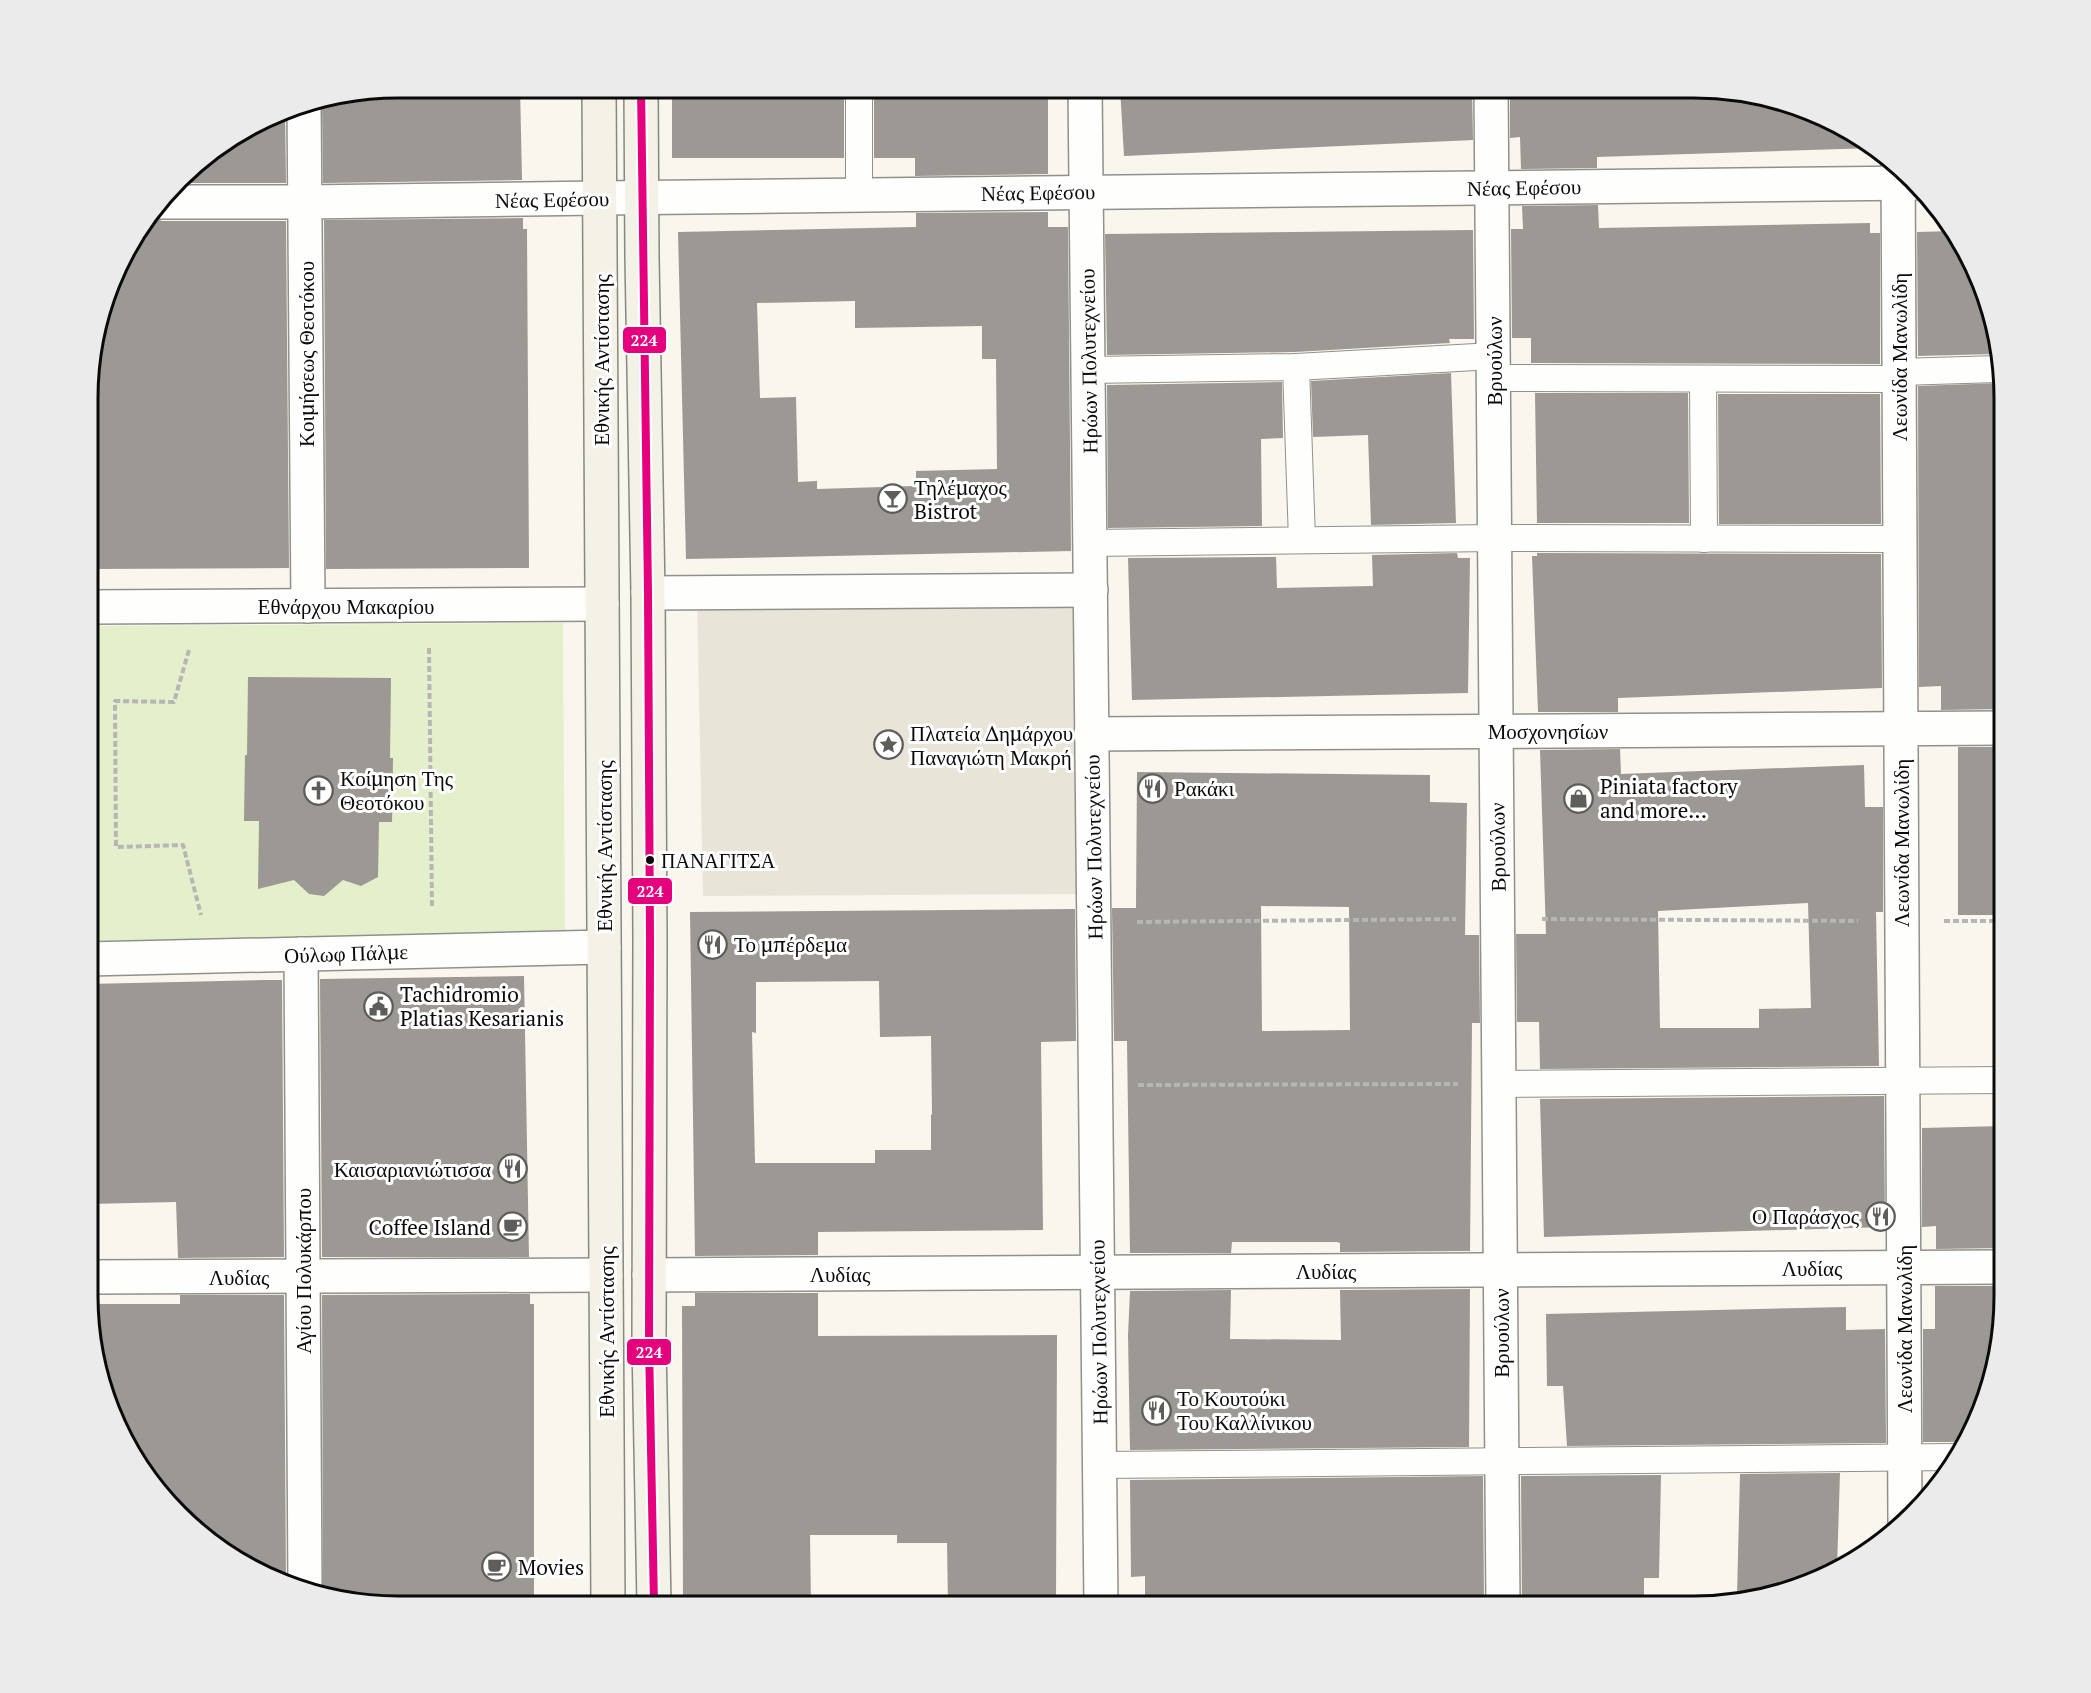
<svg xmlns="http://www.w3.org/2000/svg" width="2091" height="1693" font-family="'PT Serif',serif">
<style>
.green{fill:#e4efcb}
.plaza{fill:#e9e4d8}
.building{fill:#9c9893;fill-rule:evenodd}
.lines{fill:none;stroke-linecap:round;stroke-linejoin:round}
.service-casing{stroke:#92908c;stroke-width:28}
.pedestrian-casing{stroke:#92908c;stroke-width:36}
.minor-casing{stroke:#92908c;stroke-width:36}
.tertiary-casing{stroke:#92908c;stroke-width:36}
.secondary-casing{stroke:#888783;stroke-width:36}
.path{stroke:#b7b6b5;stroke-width:4;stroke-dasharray:6 3;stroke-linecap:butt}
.service{stroke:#fefefc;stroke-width:26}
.pedestrian{stroke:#fefefc;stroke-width:33}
.minor{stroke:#fefefc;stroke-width:33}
.tertiary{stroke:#fefefc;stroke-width:33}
.secondary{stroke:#f4f2e7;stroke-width:33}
.bus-1-casing{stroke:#fff;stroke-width:12}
.bus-1{stroke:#e5007d;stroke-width:8}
.bus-dot{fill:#0a0a0a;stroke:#fff;stroke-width:2}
.labels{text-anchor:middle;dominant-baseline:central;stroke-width:6;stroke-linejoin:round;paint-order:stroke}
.bus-label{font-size:20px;fill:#0a0a0a;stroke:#fff;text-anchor:start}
.street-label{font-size:21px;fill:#0a0a0a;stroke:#fff}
.poi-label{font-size:21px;fill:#0a0a0a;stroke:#fff;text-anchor:start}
.rim{fill:none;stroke:#0a0a0a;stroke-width:3}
.line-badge{stroke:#fff;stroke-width:2}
.badge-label{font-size:16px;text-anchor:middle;font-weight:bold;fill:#fff}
</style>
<rect width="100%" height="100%" fill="#f9f6ed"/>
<!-- green -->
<path class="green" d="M563 623 565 939 88 941 89 626Z"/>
<!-- plaza -->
<path class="plaza" d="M1074 594 1080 894 703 896 697 596Z"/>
<!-- building -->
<g class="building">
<path d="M397 87H520L522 180 323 183 322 99Z"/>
<rect x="672" y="87" width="172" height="71"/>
<path d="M874 87H1048V174L915 176V158H874Z"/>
<path d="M1120 87 1472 88 1473 140 1124 156Z"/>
<path d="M1510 88H1714L1813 111 1873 148 1597 157V168L1521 169 1520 137 1510 138Z"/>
<path d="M285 110 286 183H177L193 164Z"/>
<path d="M1598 205 1599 228 1870 223V233H1880V364L1531 363V338H1512L1511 229H1523L1522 206Z"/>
<path d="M1048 212V227H1068L1071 551 686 559 678 232 916 227V213ZM855 301V328L982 326V359H996L997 469 916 471V486L817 489V481L798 482 796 397 760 398 757 303Z"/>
<path d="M150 216 162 221H286L289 568 89 569 90 356 128 242Z"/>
<path d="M523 218V229H527L529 568 326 569 324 220Z"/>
<path d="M1473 230 1474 339H1449L1450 343 1295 352 1107 355 1105 234Z"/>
<path d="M1955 231 1980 278 1995 354 1918 356 1917 232Z"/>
<path d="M1451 373 1456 523 1371 525 1368 435 1313 437 1311 381Z"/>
<path d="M1282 382 1283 438 1261 439 1262 526 1108 528 1107 385Z"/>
<path d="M2001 383 2004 397V709L1941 710V686L1919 687 1918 386Z"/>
<path d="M1535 393H1688L1689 523H1537Z"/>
<path d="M1718 394H1880L1881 524H1719Z"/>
<path d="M1457 553 1458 558H1470L1468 693 1132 700 1128 558 1276 557 1277 588 1373 586 1372 555Z"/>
<path d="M1537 553 1881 554 1882 688 1618 698V712H1538L1532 556H1537Z"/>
<path d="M248 677 391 678 390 758H393L392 822H379L378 877 361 886 343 880 324 896 309 894 294 880 258 889 259 821H244L245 755H247Z"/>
<rect x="1958" y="747" width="46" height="168"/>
<path d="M1620 749 1621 774 1864 765 1865 807H1883V912H1876L1879 1066 1540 1069 1539 1022H1517L1516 934H1546L1540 750ZM1808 903 1811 1008 1759 1009V1028H1660L1658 911Z"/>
<path d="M1137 772 1430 775V802L1467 803 1465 935H1479L1480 1023H1472L1470 1251 1340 1252V1243L1337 1242H1232L1231 1253H1130L1127 1041H1114L1112 908H1136ZM1261 906 1349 907 1350 1030 1262 1031Z"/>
<path d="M1075 909 1076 1041 1041 1042 1043 1230 818 1232V1255L695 1256 690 912ZM879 981 880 1037 931 1036 932 1114 931 1115V1150H875V1163H755L752 1032 756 1033V982Z"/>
<path d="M524 976 529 1257H322L320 979Z"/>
<path d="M263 980H282L284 1257 178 1258 176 1202 88 1204V984Z"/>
<path d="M1884 1096 1885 1227 1544 1237 1540 1099Z"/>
<path d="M2003 1126V1248L1936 1249V1226L1922 1227V1128Z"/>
<path d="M1935 1286H2003V1317L1980 1415 1962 1444 1954 1442H1923V1329H1935Z"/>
<path d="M1470 1289 1469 1447 1130 1450 1128 1335 1130 1291 1231 1290 1230 1339 1341 1340 1340 1290Z"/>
<path d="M695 1293H818V1336L1057 1335 1056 1606H948L947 1543H897V1535H810L811 1606H683L682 1306H695Z"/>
<path d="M530 1294V1304H534V1605H377L323 1593 322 1295Z"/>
<path d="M180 1295H284L286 1584 278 1582 192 1529 119 1433 88 1317V1304H180Z"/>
<path d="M1846 1307V1330L1885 1329 1886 1443 1567 1446 1563 1386H1547L1546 1314Z"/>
<path d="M1840 1473 1837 1568 1813 1582 1737 1597 1740 1474Z"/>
<path d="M1661 1475 1659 1578H1644V1606L1522 1604 1521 1476Z"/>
<path d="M1483 1476 1484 1604 1145 1606V1576L1131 1577 1130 1480Z"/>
</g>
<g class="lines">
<defs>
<g id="service">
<path d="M859 195V87"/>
<path d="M1296 367 1302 540"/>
<path d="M1088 370 1296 367 1494 356"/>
<path d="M1899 372 1998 369"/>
<path d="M1494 378 1899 379"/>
<path d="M1703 379 1704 539"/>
<path d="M1090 543 1495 538 1900 539"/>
<path d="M1499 1084 2003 1080"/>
<path d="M1099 1465 1954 1457"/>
</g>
<path id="pedestrian" d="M648 593 1091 590"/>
<g id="minor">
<path d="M1085 87 1101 1606"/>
<path d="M1491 88 1503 1606"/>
<path d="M304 102 308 606"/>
<path d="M1898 164 1905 1521"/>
<path d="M600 198 1915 183"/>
<path d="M89 607 602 604"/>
<path d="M1091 734 2004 728"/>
<path d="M301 954 305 1589"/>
<path d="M88 959 604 947"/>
<path d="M649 1275 2003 1267"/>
<path d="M88 1277 606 1275"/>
</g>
<path id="tertiary" d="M162 202H305L600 198"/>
<g id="secondary">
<path d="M599 87 608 1605"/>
<path d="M641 87 642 257 648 593 650 941 649 1344 654 1605"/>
</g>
</defs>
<!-- service casing -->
<use href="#service" class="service-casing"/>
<!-- pedestrian casing -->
<use href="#pedestrian" class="pedestrian-casing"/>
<!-- minor casing -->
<use href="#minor" class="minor-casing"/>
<!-- tertiary casing -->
<use href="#tertiary" class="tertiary-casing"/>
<!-- secondary casing -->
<use href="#secondary" class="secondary-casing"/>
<!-- path -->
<g class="path">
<path d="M429 648 432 908"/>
<path d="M189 650 174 702 115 701 116 847 183 845 201 915"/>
<path d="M1542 919 1858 921"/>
<path d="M1944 921H2004"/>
<path d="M1137 922 1456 919"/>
<path d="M1138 1085 1458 1084"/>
</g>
<!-- service -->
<use href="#service" class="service"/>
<!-- pedestrian -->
<use href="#pedestrian" class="pedestrian"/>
<!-- minor -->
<use href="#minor" class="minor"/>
<!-- tertiary -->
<use href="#tertiary" class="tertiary"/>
<!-- secondary -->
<use href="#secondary" class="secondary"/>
<defs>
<path id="bus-1" d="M641 87 648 593 650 941 649 1344 654 1605"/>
</defs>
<!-- bus-1 casing -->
<use href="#bus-1" class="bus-1-casing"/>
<!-- bus-1 -->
<use href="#bus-1" class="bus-1"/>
</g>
<!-- icons -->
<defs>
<symbol id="bar-ring" viewBox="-11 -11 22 22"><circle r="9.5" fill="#fff" stroke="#5e5d59" stroke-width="1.5"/><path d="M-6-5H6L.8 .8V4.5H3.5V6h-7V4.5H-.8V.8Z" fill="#5e5d59"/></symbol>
<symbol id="sight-ring" viewBox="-11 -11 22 22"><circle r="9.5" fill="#fff" stroke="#5e5d59" stroke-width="1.5"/><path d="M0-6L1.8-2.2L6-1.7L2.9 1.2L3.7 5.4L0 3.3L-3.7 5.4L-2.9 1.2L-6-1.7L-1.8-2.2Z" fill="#5e5d59"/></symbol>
<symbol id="restaurant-ring" viewBox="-11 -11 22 22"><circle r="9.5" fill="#fff" stroke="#5e5d59" stroke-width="1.5"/><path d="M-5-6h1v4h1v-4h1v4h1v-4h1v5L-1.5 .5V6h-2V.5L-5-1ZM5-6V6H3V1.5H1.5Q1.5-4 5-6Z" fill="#5e5d59"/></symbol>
<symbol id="church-ring" viewBox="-11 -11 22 22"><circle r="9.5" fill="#fff" stroke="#5e5d59" stroke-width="1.5"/><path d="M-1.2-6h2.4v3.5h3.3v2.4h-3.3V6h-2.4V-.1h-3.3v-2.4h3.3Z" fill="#5e5d59"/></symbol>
<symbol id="shop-ring" viewBox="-11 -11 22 22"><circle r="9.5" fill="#fff" stroke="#5e5d59" stroke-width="1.5"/><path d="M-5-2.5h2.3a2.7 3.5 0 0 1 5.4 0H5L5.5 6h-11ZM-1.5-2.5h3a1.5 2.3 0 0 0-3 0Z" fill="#5e5d59"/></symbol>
<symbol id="civic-ring" viewBox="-11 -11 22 22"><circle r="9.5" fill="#fff" stroke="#5e5d59" stroke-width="1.5"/><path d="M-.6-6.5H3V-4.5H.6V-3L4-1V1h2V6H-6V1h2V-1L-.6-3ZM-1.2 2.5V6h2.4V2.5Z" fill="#5e5d59"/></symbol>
<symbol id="cafe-ring" viewBox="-11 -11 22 22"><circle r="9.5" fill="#fff" stroke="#5e5d59" stroke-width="1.5"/><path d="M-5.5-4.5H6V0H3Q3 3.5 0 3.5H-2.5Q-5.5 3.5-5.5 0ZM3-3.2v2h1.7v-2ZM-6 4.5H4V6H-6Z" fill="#5e5d59"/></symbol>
</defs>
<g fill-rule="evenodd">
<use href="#bar-ring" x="876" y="482" width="33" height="33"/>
<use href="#sight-ring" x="872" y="728" width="33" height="33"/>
<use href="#restaurant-ring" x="1136" y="772" width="33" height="33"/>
<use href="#church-ring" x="302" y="774" width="33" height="33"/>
<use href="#shop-ring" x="1562" y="782" width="33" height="33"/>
<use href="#restaurant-ring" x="696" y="928" width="33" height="33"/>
<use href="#civic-ring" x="362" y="990" width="33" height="33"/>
<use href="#restaurant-ring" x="496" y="1152" width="33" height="33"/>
<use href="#restaurant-ring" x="1864" y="1200" width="33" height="33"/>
<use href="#cafe-ring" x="496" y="1210" width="33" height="33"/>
<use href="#restaurant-ring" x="1140" y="1394" width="33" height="33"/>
<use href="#cafe-ring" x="480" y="1550" width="33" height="33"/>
</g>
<!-- markers -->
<circle class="bus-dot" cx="650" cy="860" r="5"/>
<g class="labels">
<!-- bus labels -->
<g class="bus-label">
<text x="661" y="860">ΠΑΝΑΓΙΤΣΑ</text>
</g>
<!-- street labels -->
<g class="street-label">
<text transform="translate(1524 187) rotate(-1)">Νέας Εφέσου</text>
<text transform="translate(1038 192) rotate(-1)">Νέας Εφέσου</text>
<text transform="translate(552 199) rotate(-1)">Νέας Εφέσου</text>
<text transform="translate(306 354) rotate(-90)">Κοιμήσεως Θεοτόκου</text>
<text transform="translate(1899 357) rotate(-90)">Λεωνίδα Μανωλίδη</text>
<text transform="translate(601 360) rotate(-90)">Εθνικής Αντίστασης</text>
<text transform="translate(1088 361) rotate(-91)">Ηρώων Πολυτεχνείου</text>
<text transform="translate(1494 361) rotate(-90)">Βρυούλων</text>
<text x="346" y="606">Εθνάρχου Μακαρίου</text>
<text x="1548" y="731">Μοσχονησίων</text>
<text transform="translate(1901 843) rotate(-90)">Λεωνίδα Μανωλίδη</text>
<text transform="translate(604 846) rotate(-90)">Εθνικής Αντίστασης</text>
<text transform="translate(1093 847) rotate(-91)">Ηρώων Πολυτεχνείου</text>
<text transform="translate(1497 847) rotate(-91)">Βρυούλων</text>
<text transform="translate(346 953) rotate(-2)">Ούλωφ Πάλμε</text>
<text x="1812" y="1268">Λυδίας</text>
<text transform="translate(303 1271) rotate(-90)">Αγίου Πολυκάρπου</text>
<text x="1326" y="1271">Λυδίας</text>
<text x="840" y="1274">Λυδίας</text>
<text x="239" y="1277">Λυδίας</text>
<text transform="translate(1904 1329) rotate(-90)">Λεωνίδα Μανωλίδη</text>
<text transform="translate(606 1332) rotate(-90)">Εθνικής Αντίστασης</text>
<text transform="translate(1098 1332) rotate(-91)">Ηρώων Πολυτεχνείου</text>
<text transform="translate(1501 1333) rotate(-90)">Βρυούλων</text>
</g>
<!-- poi labels -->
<g class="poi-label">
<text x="914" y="487">Τηλέμαχος<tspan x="914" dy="24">Bistrot</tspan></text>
<text x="910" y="733">Πλατεία Δημάρχου<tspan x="910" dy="24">Παναγιώτη Μακρή</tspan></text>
<text x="340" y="778">Κοίμηση Της<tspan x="340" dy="24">Θεοτόκου</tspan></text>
<text x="1600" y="786">Piniata factory<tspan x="1600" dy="24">and more...</tspan></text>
<text x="1174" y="788">Ρακάκι</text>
<text x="734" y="944">Το μπέρδεμα</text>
<text x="400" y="994">Tachidromio<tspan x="400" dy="24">Platias Kesarianis</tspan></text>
<text x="491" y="1169" text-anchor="end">Καισαριανιώτισσα</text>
<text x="1859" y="1216" text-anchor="end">Ο Παράσχος</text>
<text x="491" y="1227" text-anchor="end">Coffee Island</text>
<text x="1177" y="1398">Το Κουτούκι<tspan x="1177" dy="24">Του Καλλίνικου</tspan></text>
<text x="518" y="1567">Movies</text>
</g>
</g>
<!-- crop -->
<path d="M0 0H2091V1693H0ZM398 98H1694A300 300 0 0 1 1994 398V1296A300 300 0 0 1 1694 1596H398A300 300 0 0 1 98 1296V398A300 300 0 0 1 398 98Z" fill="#ebebeb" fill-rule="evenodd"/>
<path class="rim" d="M398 98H1694A300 300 0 0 1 1994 398V1296A300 300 0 0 1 1694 1596H398A300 300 0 0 1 98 1296V398A300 300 0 0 1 398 98Z"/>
<g class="line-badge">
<rect x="622" y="326" width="45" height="28" rx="6" fill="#e5007d"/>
<rect x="627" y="877" width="46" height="28" rx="6" fill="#e5007d"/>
<rect x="626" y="1338" width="46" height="28" rx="6" fill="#e5007d"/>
</g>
<g class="badge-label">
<text x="644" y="346">224</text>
<text x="650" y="897">224</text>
<text x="649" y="1358">224</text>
</g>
</svg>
